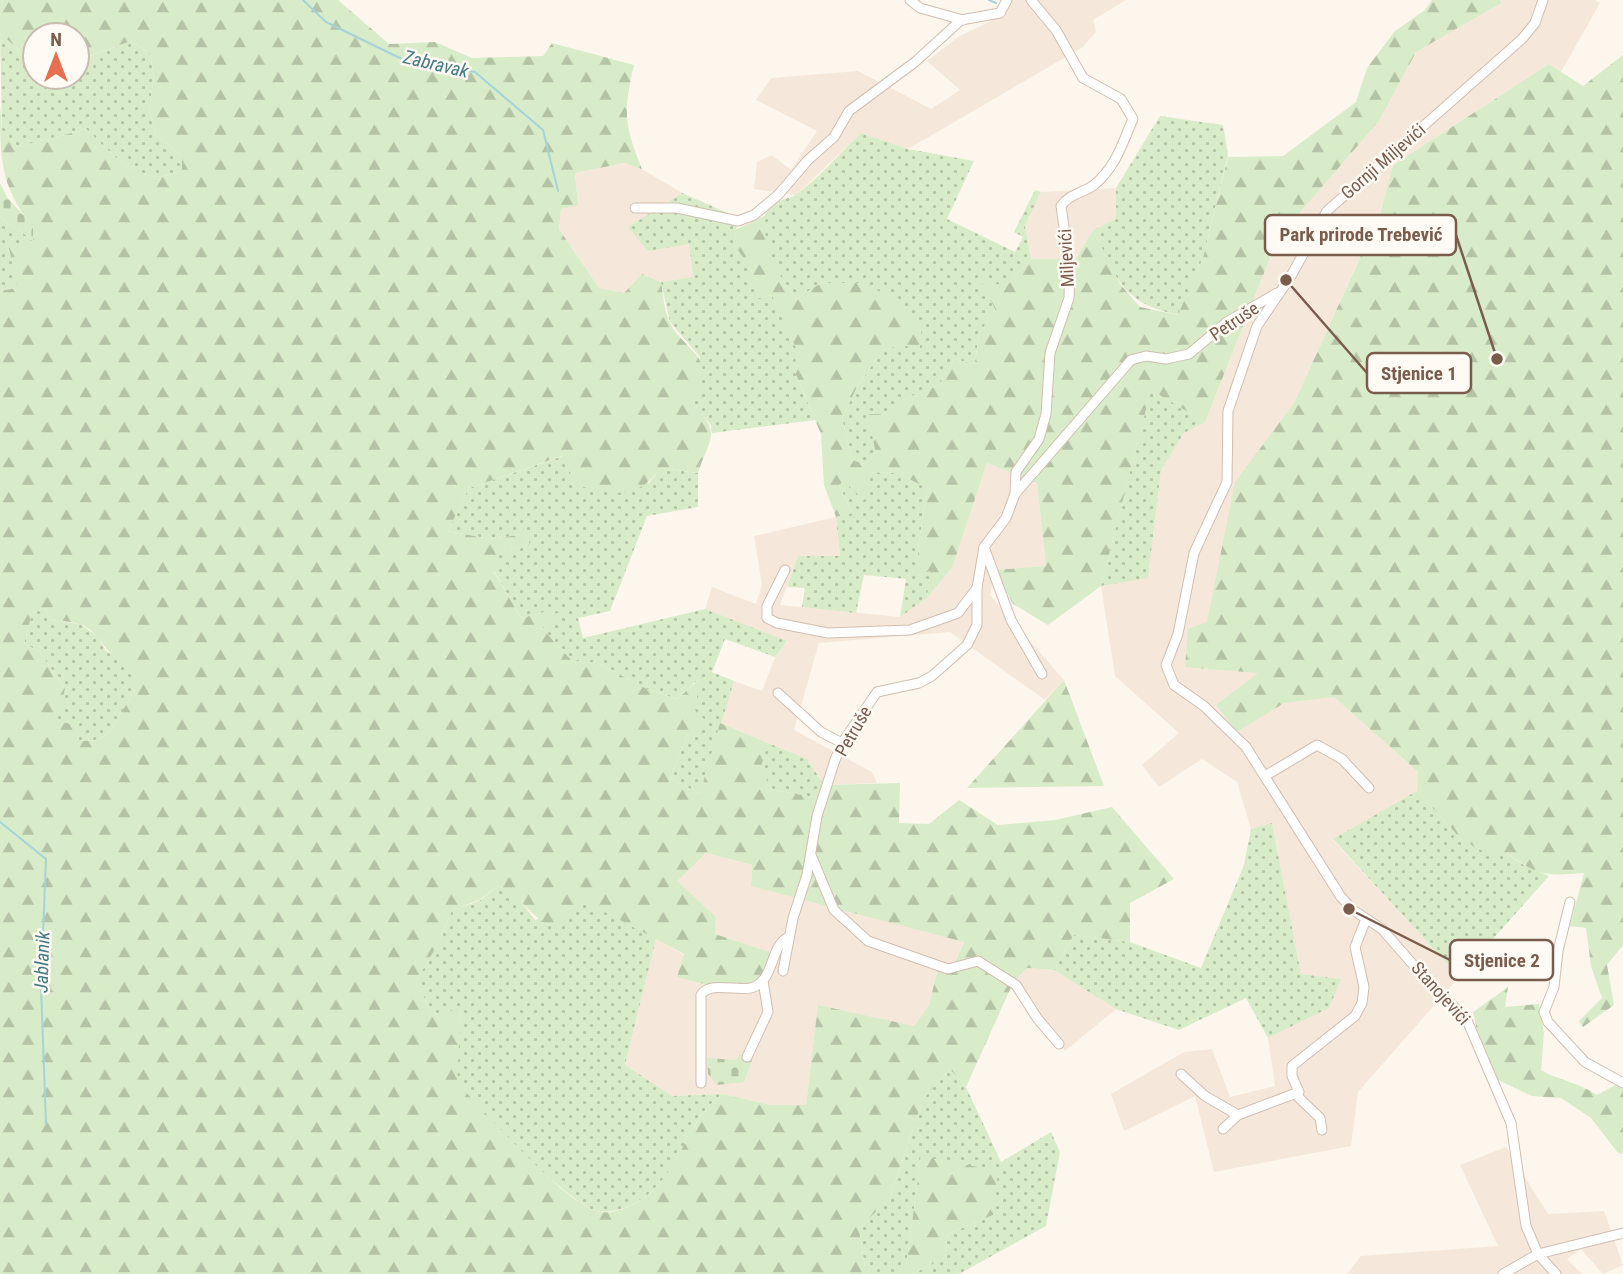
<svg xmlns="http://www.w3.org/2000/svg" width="1623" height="1274" font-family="'Roboto Condensed',sans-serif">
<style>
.residential{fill:#f5e8da}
.green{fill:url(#green-dots)}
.forest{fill:url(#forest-firs);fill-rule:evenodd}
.cemetery{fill:url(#cemetery-stones)}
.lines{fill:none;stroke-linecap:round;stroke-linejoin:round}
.stream{stroke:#a5d3da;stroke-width:2}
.street-casing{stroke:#d1beb0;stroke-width:11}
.street{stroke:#fff;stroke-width:9}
.labels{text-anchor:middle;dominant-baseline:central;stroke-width:5;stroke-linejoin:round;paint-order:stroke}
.street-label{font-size:18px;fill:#7a5c4d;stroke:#fffaf3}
.water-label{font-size:19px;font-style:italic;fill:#437c86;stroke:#fffaf3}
.leader{fill:none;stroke:#7a5c4d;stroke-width:2.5}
.callout-dot{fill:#7a5c4d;stroke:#fffaf3;stroke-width:2.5}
.callout{fill:#fffaf3;stroke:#7a5c4d;stroke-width:2.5}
.callout-label{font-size:19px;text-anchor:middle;font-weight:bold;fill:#7a5c4d}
</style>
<defs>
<pattern id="green-dots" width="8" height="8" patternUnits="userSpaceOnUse" patternTransform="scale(1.75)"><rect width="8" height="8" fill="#d8ecc9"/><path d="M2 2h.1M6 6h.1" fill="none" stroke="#b4c2a5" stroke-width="1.8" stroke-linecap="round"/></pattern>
<pattern id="forest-firs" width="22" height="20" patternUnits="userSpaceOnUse" patternTransform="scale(1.75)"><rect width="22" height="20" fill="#d8ecc9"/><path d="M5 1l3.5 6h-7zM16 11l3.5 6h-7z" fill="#b4c2a5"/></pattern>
<pattern id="cemetery-stones" width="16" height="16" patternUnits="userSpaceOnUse" patternTransform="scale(1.75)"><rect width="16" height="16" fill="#d8ecc9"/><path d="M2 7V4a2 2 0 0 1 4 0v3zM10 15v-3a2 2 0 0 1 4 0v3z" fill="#b4c2a5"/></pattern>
</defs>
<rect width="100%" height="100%" fill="#fdf6ec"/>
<!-- residential -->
<g class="residential">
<path d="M1002 0H1126L1093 20 1096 32 1083 47 908 149 861 133 796 195 754 189 757 162 772 155 791 170 817 131 756 100 771 78 858 71 931 109 960 90 927 61 958 37 999 17Z"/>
<path d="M1500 0H1595L1600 3 1561 72 1549 64 1393 165 1380 213 1294 403 1260 673 1237 732 1284 702 1334 697 1418 772 1417 791 1333 840 1459 977 1358 1092 1351 1146 1214 1172 1195 1096 1124 1131 1111 1094 1184 1052 1212 1049 1230 1097 1275 1086 1268 1038 1329 1008 1340 979 1301 974 1272 823 1251 829 1237 782 1202 759 1159 787 1142 765 1179 733 1115 676 1101 586 1148 577 1161 470 1184 433 1205 422 1278 238 1379 121 1416 52 1500 3Z"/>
<path d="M624 163 642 169 682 193 628 227 689 244 693 277 661 282 642 274 624 293 599 288 559 229 561 209 578 204 575 173Z"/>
<path d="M1116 188V219L1093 230 1076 259H1031L1025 226 1041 192Z"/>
<path d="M987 463 1037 483 1046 566 996 570 990 595 1064 680 1045 700 950 632 819 643 794 730 872 772 877 783 824 785 807 759 720 723 734 681 762 691 775 657 787 642 705 609 712 587 756 604 762 585 754 536 836 517 840 557 798 556 780 605 900 617 927 598 952 568Z"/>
<path d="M706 853 752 865 751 886 964 941 954 965 938 968 929 1005 914 1026 818 1006 806 1105H771L723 1094 672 1096 625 1065 656 939 684 955 677 977 712 986 773 953 715 934 716 917 676 881Z"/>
<path d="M1027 968 1054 970 1116 1009 1065 1051 1013 983Z"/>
<path d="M1506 1147 1548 1214 1604 1211 1623 1265 1603 1274 1581 1249 1567 1259 1582 1274H1347L1361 1256 1498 1246 1460 1165Z"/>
</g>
<!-- green -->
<g class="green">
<path d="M0 33 29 59 35 56V77H77V54L84 58 131 41 150 53 154 77 149 110 156 135 182 156V169C143 193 113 154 86 129L18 147 2 130Z"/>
<path d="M1160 116 1223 125 1228 155 1203 258 1179 315C1121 303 1117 279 1093 230L1116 219V188Z"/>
<path d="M861 133 908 149 974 161 947 219 1015 252 1023 237 1014 232 1035 190 1041 192 1025 226 1031 259 1006 286 982 282 995 309 979 334 975 364 954 359 939 385 907 398 892 415 876 453 865 464 852 460 842 418 858 385 883 350 901 345 821 283 796 299C781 278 746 230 772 205 779 199 790 199 797 194 820 177 840 153 861 133Z"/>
<path d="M682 193 739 218C730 246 740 247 751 270 755 278 756 289 758 298L772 295 797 348 795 372 815 420 712 433 711 425 691 401 700 357 670 322 661 282 693 277 689 244 648 251 628 227Z"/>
<path d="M0 217 33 240 17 288 0 291Z"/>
<path d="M1151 389 1205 422 1184 433 1161 470 1148 578 1101 586Z"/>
<path d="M563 456 649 483 661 468 698 473V507L647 516 610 611 578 618 583 638 705 609 787 641 775 657 725 639 712 672 734 681 700 794 670 778 688 734 698 680 677 699 647 689 598 663 572 661 542 628 562 615 545 612 521 618 494 571 498 553 530 545 525 534 490 539 448 531 469 488Z"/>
<path d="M867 472 897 473 927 488 918 549 919 576 931 570 927 598 900 617 906 579 864 575 856 613 802 607 805 588 787 587 798 556H840L836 517 852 513 839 485 844 480 864 500Z"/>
<path d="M45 608 51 620 80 624 97 636 106 651 129 665 135 678V690L109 733 97 740 79 741 56 721 65 689 39 651 24 644 32 613Z"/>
<path d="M768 743 807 759 824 785 820 798 773 790 759 770Z"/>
<path d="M1417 791 1462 840 1506 853 1522 864 1549 876 1459 977 1333 839Z"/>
<path d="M1272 823 1301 974 1341 979 1329 1008 1268 1038 1246 998 1179 1030 1116 1009 1054 970 1074 935 1130 942 1201 968 1244 865 1251 829Z"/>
<path d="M498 886 515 894 535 920 585 901 656 939 625 1065 672 1096 723 1094C690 1116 685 1157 658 1185 643 1201 619 1215 597 1211 572 1206 479 1111 455 1088L461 1010 432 1014 416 981 438 944 452 910 479 901Z"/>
<path d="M950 1069 966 1087 1001 1162 1051 1132 1060 1152 1046 1226 959 1274H913L944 1258 948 1234 993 1215 921 1156 905 1274H866L859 1230 891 1195 923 1099Z"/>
</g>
<!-- forest -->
<g class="forest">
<path d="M0 0H338L389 44 435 42 472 58 543 56 552 43 634 65C623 112 624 125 642 169L624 163 575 173 578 205 561 209 559 229 599 288 624 293 642 274 661 282C663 294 664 309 669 321 683 352 723 357 691 401 721 435 712 432 698 473L661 468C635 502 612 494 576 485L562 456 469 488 448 531 490 539 525 534 530 545 499 553 494 572 521 618 545 612 564 614 542 628 572 661 598 663 647 689 677 699 700 679 695 710 709 724 688 734 670 778 700 794 720 723 768 743 760 770 773 790 820 798 824 785 900 783 899 823 929 824 959 800 998 825 1055 820 1112 807 1174 879 1130 903V942L1074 935 1054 970 1027 968 1013 983 966 1087 950 1069 923 1099 891 1195 859 1230 866 1274H0V291L17 288 9 247 33 240V227C0 186 0 159 0 104L2 130 18 147 86 129C113 154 143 193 182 169V156L156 135 149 110 154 77 150 53 131 41 83 58 77 54V35H35V56L29 59 0 33ZM45 608 51 620C59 621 70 621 79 624 102 631 105 659 129 665L135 690 109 733 97 740 79 741 74 725 57 721 65 689 39 651 24 644 32 613ZM706 853 752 865 751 886 964 942 954 965 938 968 929 1005 914 1026 818 1005 806 1105H771L723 1094C691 1116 684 1156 659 1184 645 1200 615 1219 593 1210 558 1196 488 1114 457 1083L461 1009 432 1014 416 981 438 944 452 910 479 900 498 886C523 897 529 917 555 928L586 902 684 954 677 977 712 986H755L765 975 773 953 715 934 716 917 677 881Z"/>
<path d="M1432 0H1500L1501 3 1416 52 1379 121 1278 238 1205 422 1151 390 1101 586 1048 625 1013 604 995 570 1046 566 1037 483 987 463 952 568 927 598 930 571 918 576V549L927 488 897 473 868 472 864 501 844 481 839 485 852 513 836 517 824 485 821 434 795 372 796 348 772 295 758 298 750 278 752 271 736 247 735 230 766 215C761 249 777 272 796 299L821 283H861L897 299 922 324 920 349 901 345 883 350 858 385 842 418 852 460 865 464 876 453 867 414H892L907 398 939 385 954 359 975 364 979 334 995 309 981 281 1006 286 1031 259H1076L1093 230 1120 284 1140 307 1178 315 1203 258 1228 157 1283 156 1356 102 1367 68 1395 31 1425 10Z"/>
<path d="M1623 55V945L1607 965 1614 1005 1583 1027 1579 1021 1602 998 1591 966 1586 928 1570 926 1584 873C1546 876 1538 876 1507 853L1490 855 1462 840 1417 791 1418 772 1334 697 1284 703 1237 732 1216 705 1258 673 1185 667 1188 629 1207 622 1235 482 1294 403 1380 214 1393 165 1549 64 1583 86Z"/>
<path d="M1064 680 1104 786 967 788Z"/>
<path d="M1508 987 1505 1007 1539 1004 1544 1033 1541 1070C1560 1081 1578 1082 1597 1095L1619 1083 1623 1087V1154L1618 1153 1591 1118 1561 1098 1532 1096 1496 1079 1479 1040 1473 1012Z"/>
<path d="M921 1156 998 1171 993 1215 948 1234 944 1258 913 1274H905Z"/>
</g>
<!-- cemetery -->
<g class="cemetery">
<path d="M0 183 7 197 33 226V240L0 217Z"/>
<path d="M740 1054 752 1060 744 1082 717 1085 708 1074 707 1058 736 1060Z"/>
</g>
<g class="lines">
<!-- stream -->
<g class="stream">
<path d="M303 0 326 22 406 61 475 72 543 130 558 191"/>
<path d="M989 0 996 3"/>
<path d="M0 822 46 859 41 985 46 1124"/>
</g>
<defs>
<g id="street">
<path d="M910 0 920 8 963 20"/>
<path d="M1543 0 1535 23 1522 39 1327 211 1291 276 1257 326 1228 411 1227 482 1194 553 1178 634 1166 665 1174 685 1204 706 1246 747 1341 897 1353 910 1382 929 1430 984 1466 1018 1511 1123 1526 1226 1538 1254 1556 1274"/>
<path d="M635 208H677L738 221 754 215 778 195 808 160 834 137 849 111 915 62 961 20 1000 13 1007 0"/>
<path d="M1015 494 1131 360 1146 356 1166 359 1189 354 1227 322 1277 293"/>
<path d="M984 547 1011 620 1042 674"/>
<path d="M785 570 767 606V618L777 623 828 633 910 630 958 613 977 588"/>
<path d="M778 693 821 732 842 743"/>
<path d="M1265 776 1317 745 1342 759 1369 788"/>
<path d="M811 855 834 910 868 941 948 969 978 961 1016 985 1037 1018 1059 1044"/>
<path d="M1570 902 1558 951 1554 987 1544 1012 1548 1022 1585 1062 1623 1083"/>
<path d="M783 971 793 918 807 875 817 816 835 760 842 743 877 692 919 683 932 676 967 645 977 625V588L984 547 1006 518 1015 494 1016 472 1039 439 1046 414 1050 353 1069 298 1070 269 1061 206C1069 194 1083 193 1094 185 1116 167 1122 144 1133 119L1121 99 1083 78 1056 30 1031 0"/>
<path d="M747 1057 768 1012 763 981"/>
<path d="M1181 1074 1205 1096 1238 1115"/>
<path d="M701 1083V995C710 980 740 993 754 987 775 978 770 945 789 937"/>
<path d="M1296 1095 1320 1118 1322 1130"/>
<path d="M1223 1129 1238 1115 1299 1092 1292 1076V1066L1355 1016 1362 1003 1364 987 1355 947 1366 919"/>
<path d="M1503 1274 1538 1254 1623 1233"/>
</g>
</defs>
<!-- street casing -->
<use href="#street" class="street-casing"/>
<!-- street -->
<use href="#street" class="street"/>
</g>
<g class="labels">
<!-- street labels -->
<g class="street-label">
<text transform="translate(1383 161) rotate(-41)">Gornji Miljevići</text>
<text transform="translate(1066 258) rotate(-93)">Miljevići</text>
<text transform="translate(1234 321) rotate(-34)">Petruše</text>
<text transform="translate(853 731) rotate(-60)">Petruše</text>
<text transform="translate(1441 993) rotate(48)">Stanojevići</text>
</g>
<!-- water labels -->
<g class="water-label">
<text transform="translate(436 64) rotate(13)">Zabravak</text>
<text transform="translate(42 962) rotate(-88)">Jablanik</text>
</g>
</g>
<!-- callouts -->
<path class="leader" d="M1497 359L1456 235M1286 280L1367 373M1349 909L1450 960"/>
<g class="callout-dot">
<circle cx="1497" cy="359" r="7"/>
<circle cx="1286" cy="280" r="7"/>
<circle cx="1349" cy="909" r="7"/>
</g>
<g class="callout">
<rect x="1265" y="215" width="191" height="40" rx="7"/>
<rect x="1367" y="353" width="104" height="40" rx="7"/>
<rect x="1450" y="940" width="103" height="40" rx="7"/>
</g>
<g class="callout-label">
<text x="1361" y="241">Park prirode Trebević</text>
<text x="1419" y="380">Stjenice 1</text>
<text x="1502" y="967">Stjenice 2</text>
</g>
<!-- north arrow -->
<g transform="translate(56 56)"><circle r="33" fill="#fffaf3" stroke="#cabbb1" stroke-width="2"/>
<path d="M0-5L12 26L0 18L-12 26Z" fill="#e76f51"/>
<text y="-10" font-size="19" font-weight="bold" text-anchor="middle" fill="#7a5c4d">N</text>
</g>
</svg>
